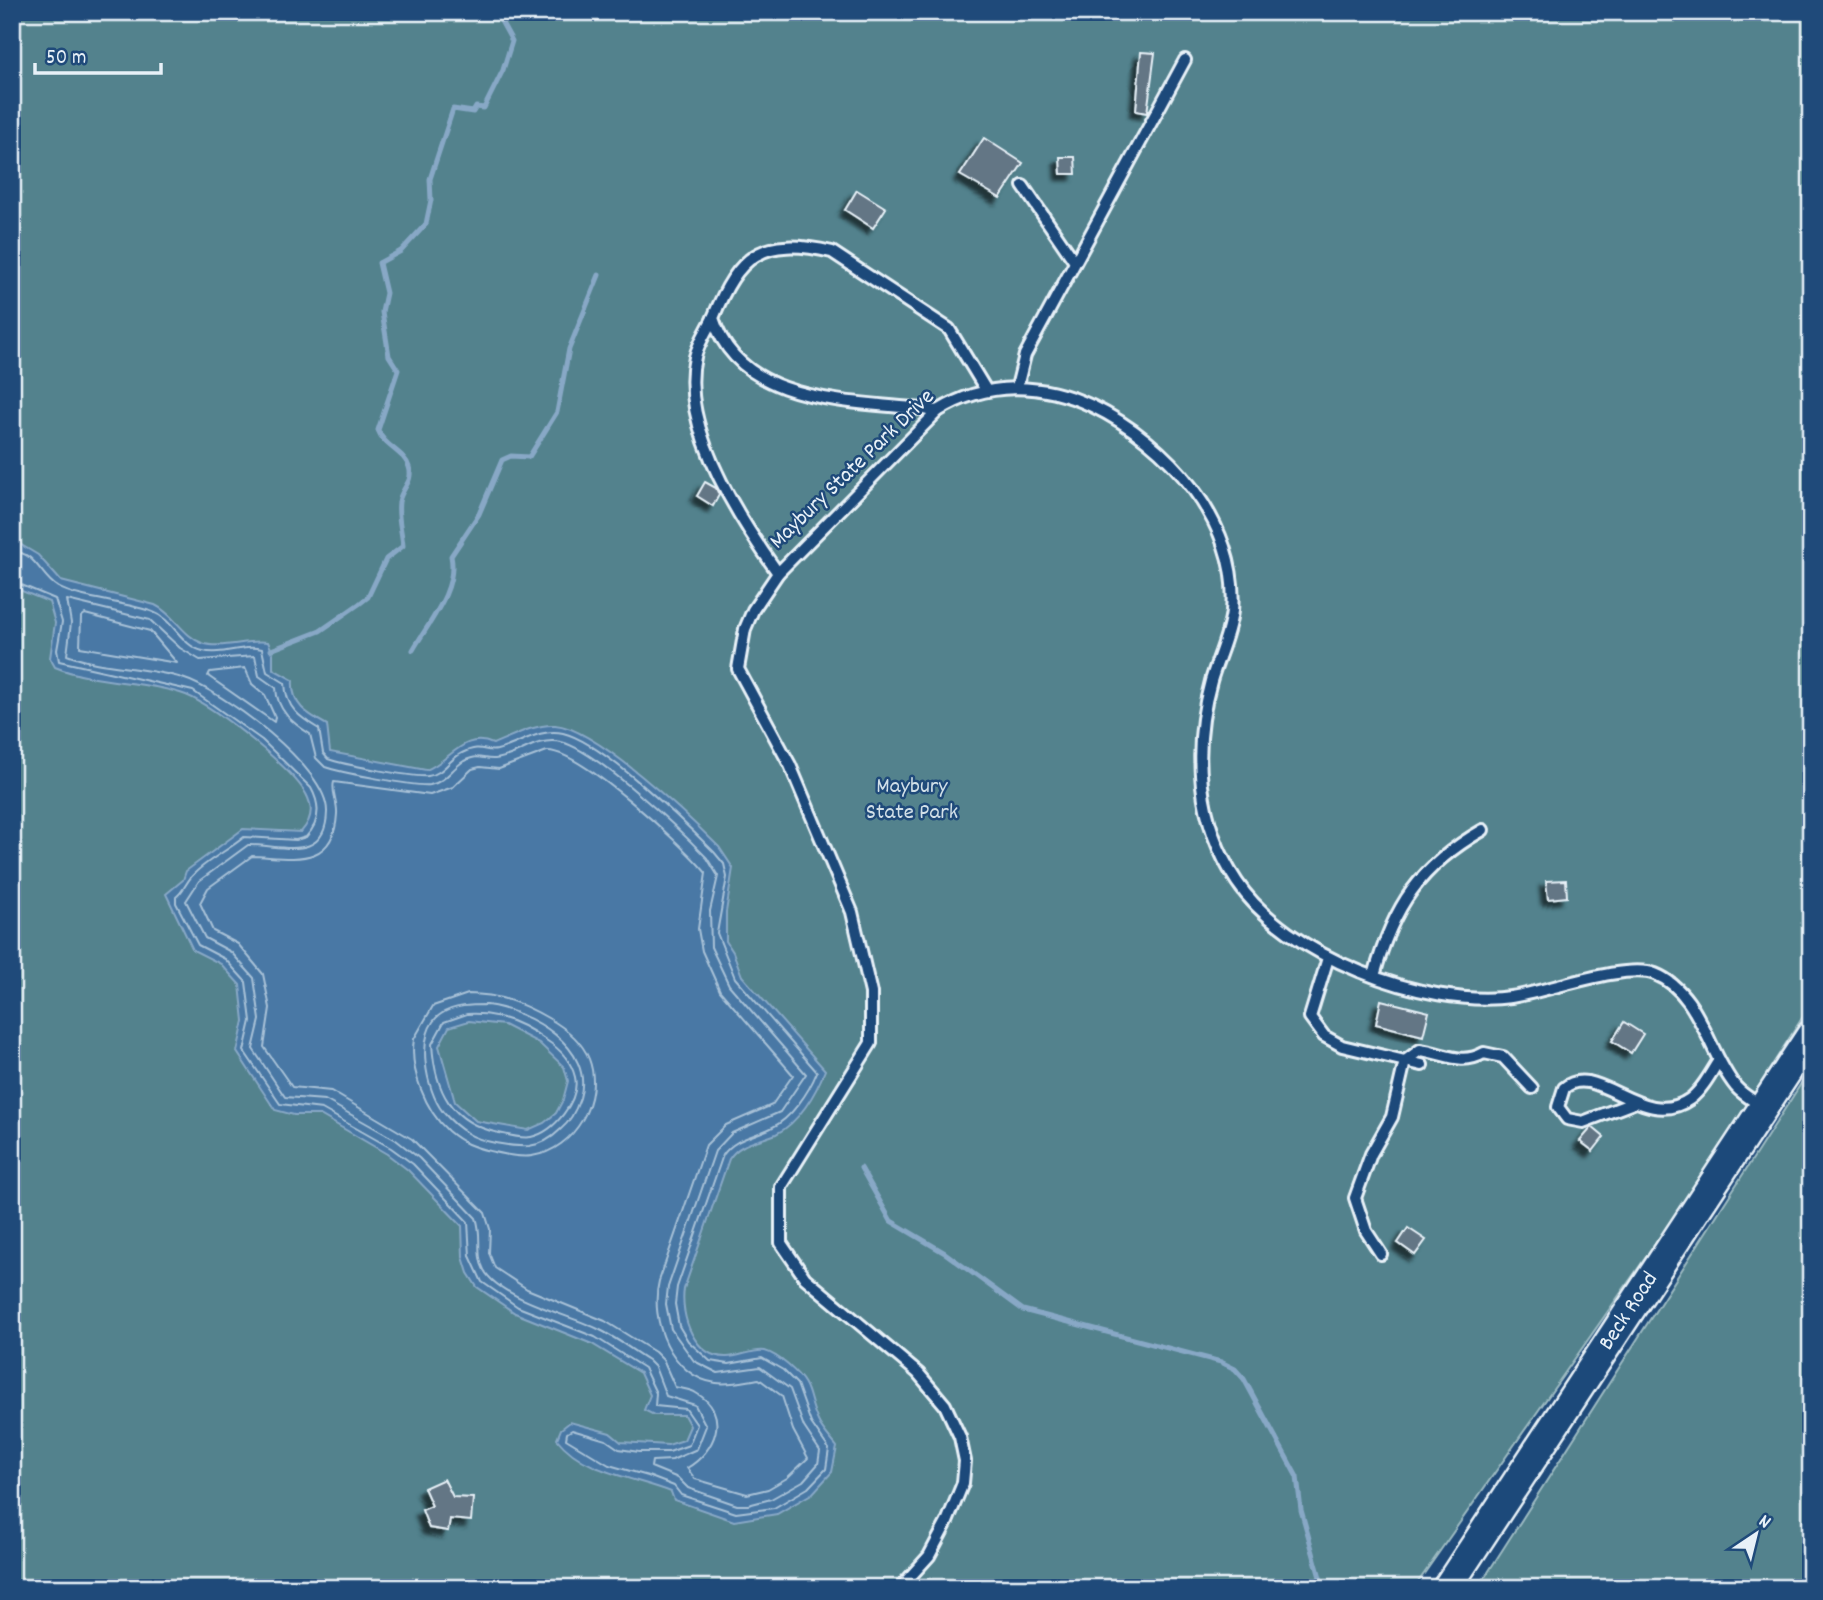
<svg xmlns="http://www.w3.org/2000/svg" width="1823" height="1600" font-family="Dekko,sans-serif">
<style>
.green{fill:#52828d;stroke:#9dbac2;stroke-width:2}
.water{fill:#4878a5;stroke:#88a8c6;stroke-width:2;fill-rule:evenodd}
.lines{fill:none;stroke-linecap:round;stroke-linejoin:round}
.shore{stroke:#a8c1d7;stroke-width:2}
.stream{stroke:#88a8c6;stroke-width:5}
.building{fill:#647685;stroke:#e8f1f8;stroke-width:2;filter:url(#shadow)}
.service-casing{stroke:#e8f1f8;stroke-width:16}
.secondary-casing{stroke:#e8f1f8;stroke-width:33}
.service{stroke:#1f4a7a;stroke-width:10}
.secondary{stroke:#1f4a7a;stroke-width:28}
.labels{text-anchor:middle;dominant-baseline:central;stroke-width:5;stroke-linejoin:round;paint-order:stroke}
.street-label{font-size:23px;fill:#e8f1f8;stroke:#1f4a7a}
.park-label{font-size:23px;fill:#d2e0e8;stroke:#1f4a7a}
</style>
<defs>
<filter id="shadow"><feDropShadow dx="-6" dy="6" stdDeviation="2" flood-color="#0009"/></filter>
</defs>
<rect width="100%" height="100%" fill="#1f4a7a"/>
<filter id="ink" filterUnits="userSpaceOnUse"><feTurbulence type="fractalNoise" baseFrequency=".0143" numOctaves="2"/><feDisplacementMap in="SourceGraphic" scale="14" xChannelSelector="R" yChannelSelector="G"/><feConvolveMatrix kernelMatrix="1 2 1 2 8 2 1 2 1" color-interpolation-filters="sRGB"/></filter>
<g filter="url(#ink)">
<!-- green -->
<g class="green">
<path d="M12 12H1811V1004L1688 1197 1414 1588H12V63L15 58Z"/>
<path d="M1811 1068V1588H1478Z"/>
</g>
<!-- water -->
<path class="water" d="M18 543 38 555 61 581 155 605C174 614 183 636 202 643 220 650 247 639 268 642L273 653V669L293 680C291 705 307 714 327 725L330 752 426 770C451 760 464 731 493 744 513 736 534 724 555 725 596 728 688 816 719 847L733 868 726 912V941L733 952 742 976 825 1070C816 1093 799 1123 776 1134 758 1142 740 1142 729 1159L684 1289C680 1316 694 1358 727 1357 739 1357 754 1349 765 1351 772 1353 782 1360 788 1365 814 1387 806 1395 818 1421 822 1430 831 1439 837 1447L832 1472 813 1493 777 1514 734 1521 674 1500 671 1492C633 1477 584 1473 557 1439L561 1429 570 1422 610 1433 621 1442 668 1445 684 1440 690 1426 684 1415H654L644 1410 650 1395 640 1373 592 1344 515 1313 477 1287 468 1273 463 1257 462 1226 408 1170 387 1154 320 1115H294L275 1110 237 1052 244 1021 240 985 221 964 193 950 166 894 183 880 186 871 243 829 301 832C310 822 314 811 308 798 297 771 214 706 186 695 144 680 96 684 55 667L50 658 55 623 49 602 12 587V546ZM469 1021 504 1025 539 1043 564 1067 568 1081 563 1100 556 1113 544 1123 528 1130 476 1121 455 1102 439 1046 449 1027Z"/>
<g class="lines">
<!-- shore -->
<g class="shore">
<path d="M12 552C35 550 41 578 58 587 78 599 127 602 153 612 173 619 181 646 203 651 223 656 242 644 262 649L267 672 285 683C286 708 299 717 319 729L323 753 328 759C341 764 415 778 428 776 444 774 449 759 462 753 482 743 484 753 497 750 520 744 539 728 563 733 602 742 684 822 714 852L724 864 727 877 717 933 735 978 817 1072C809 1092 791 1119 771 1128 753 1137 735 1138 723 1155L677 1287 675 1304 679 1326 688 1341 710 1361 729 1364 762 1358 783 1370 797 1384 811 1423 829 1449 826 1469 808 1488 774 1508 736 1513 681 1495 674 1486 648 1476 609 1465 566 1439 567 1433 572 1430 606 1440 619 1449 639 1452H669L689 1445 697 1425 686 1409 655 1406 656 1393 644 1368 595 1337 518 1307 482 1282 470 1256 468 1222 413 1164 391 1148 322 1109 280 1104 244 1051 251 1021 246 982 225 959 198 945 176 903V897C184 891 186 882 193 875 205 861 229 850 244 837L296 840 306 837C320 822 321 806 311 788L262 740 193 691 59 661 57 650 62 622 55 599 12 581"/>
<path d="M67 600 150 620 180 648 200 660 255 656 259 676 276 688C277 710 292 723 310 734L316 758 325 767C338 772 417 787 430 785 447 781 451 769 464 761 480 753 481 760 495 759 518 757 536 736 561 742 596 750 680 830 707 858L718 876 710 911 711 947 729 985 806 1074 780 1112 732 1133 715 1151 668 1287 666 1304 671 1329 694 1361 718 1373 760 1367 790 1389 804 1427 820 1451 818 1464 803 1481 771 1499 748 1505H737L688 1488 678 1478 651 1467 652 1461 672 1460 697 1449 706 1426 695 1405 666 1396 655 1367 648 1360C632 1350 615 1337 598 1329 569 1315 499 1298 484 1270 475 1254 483 1235 476 1218L419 1158 396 1140 325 1100 285 1097 253 1049 260 1020 254 978 231 952 205 938 186 901 199 881 248 845C279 844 326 864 327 812 328 768 222 690 182 678 145 666 103 669 67 655L71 623Z"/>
<path d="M85 614 150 631 177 663 80 647 81 617Z"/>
<path d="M245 668 252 684 265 695 275 717 274 722 208 676 210 672Z"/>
<path d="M547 751C580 750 683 845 706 873L698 929 702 951 720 991 793 1075 772 1105 726 1125 706 1145 659 1281C649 1320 671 1377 716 1383 731 1385 745 1381 759 1379L782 1396 793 1430 808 1458 787 1478 768 1489 747 1494 695 1479 687 1468C715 1452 732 1413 696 1393 690 1389 682 1389 675 1387L663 1360 655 1352 605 1321 527 1289 495 1268 489 1253 490 1229 485 1213 412 1139 331 1091 292 1087 264 1047 270 1008 263 974 238 944 213 931 200 903 208 888 252 856C289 857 334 870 337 814 338 803 331 791 334 782L430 795 453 787 472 769 480 767 499 769Z"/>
<path d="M468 994C499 994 522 1003 548 1018 564 1027 582 1041 589 1059 604 1098 575 1150 532 1156 519 1158 503 1154 490 1151 473 1147 462 1143 448 1131 426 1111 409 1070 414 1039L433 1006Z"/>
<path d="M487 1005C530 1011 595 1047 580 1098 576 1110 571 1121 561 1129 553 1137 541 1145 529 1146 512 1147 480 1142 467 1133 459 1128 449 1119 443 1112 426 1091 414 1031 441 1014 454 1005 472 1005 487 1005Z"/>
<path d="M467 1014C496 1012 523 1023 546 1040 560 1049 571 1060 575 1077 580 1101 554 1132 531 1137 522 1139 508 1135 499 1133 451 1123 435 1091 432 1044L444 1022Z"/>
</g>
<!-- stream -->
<g class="stream">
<path d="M271 650 320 631 359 604 368 597 386 559 403 546C402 531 397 518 399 502 401 488 414 482 409 467 404 451 384 447 378 430L398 370 389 356 382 312 386 293 379 263 401 251 426 224 431 200 430 179 453 109 473 112 476 107 484 108 503 70 512 41 496 12"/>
<path d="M413 650C429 622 458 589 451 556L479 514 502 460 511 456 529 457 557 412 569 349 599 275"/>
<path d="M861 1168 891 1221 945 1253 1023 1310 1221 1362 1235 1369 1244 1379 1297 1477 1301 1510 1323 1588"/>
</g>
</g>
<!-- building -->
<g class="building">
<path d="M1141 52 1155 53 1147 113 1136 111Z"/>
<path d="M984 138 1023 163 1000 198 960 175Z"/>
<path d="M1060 157H1075L1076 174H1061Z"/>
<path d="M857 190 886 208 873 228 845 210Z"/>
<path d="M705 482 716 488 719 495 713 506 697 496Z"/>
<path d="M1566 880 1567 897 1548 899 1546 881Z"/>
<path d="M1381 1000 1429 1012 1423 1036 1376 1024Z"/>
<path d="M1624 1022 1643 1034 1631 1053 1612 1041Z"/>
<path d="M1592 1127 1604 1137 1593 1151 1580 1141Z"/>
<path d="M1408 1228 1426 1240 1415 1255 1398 1243Z"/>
<path d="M444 1479 453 1497 473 1498 471 1521 450 1519 448 1531 429 1528 422 1510 432 1506 424 1488Z"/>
</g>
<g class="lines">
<defs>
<g id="service">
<path d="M1023 186 1075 262"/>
<path d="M713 318C707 330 698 344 695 357 679 426 739 519 778 573"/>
<path d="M1017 387 1025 355 1185 60"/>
<path d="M938 411C862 400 741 409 713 318 739 255 761 236 832 252L949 329 986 390"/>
<path d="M1328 958 1310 1017 1324 1036 1342 1046 1422 1065"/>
<path d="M1374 976C1393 906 1420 866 1483 830"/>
<path d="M1633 1103 1583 1122 1567 1119 1558 1107 1564 1088C1596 1060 1644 1132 1690 1099 1702 1090 1711 1073 1719 1060"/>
<path d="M1381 1254 1366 1231 1355 1198 1371 1154 1392 1117 1405 1061 1420 1050C1444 1053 1461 1066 1484 1053L1503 1057 1532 1088"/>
<path d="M900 1588 929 1556 947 1522 963 1483 965 1461 960 1437 945 1405 918 1373 805 1278 781 1243V1187L871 1043V993L852 912 790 765 738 669 745 629 753 610 778 573 938 411C986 381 1041 382 1092 406 1167 442 1240 523 1232 611 1229 636 1218 657 1211 681 1192 749 1197 822 1237 882 1285 955 1425 1009 1511 997 1546 992 1626 962 1655 974 1700 992 1708 1053 1736 1087 1743 1095 1754 1101 1763 1107"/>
</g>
<g id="secondary">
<path id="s1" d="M1447 1588 1811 1035"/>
</g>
</defs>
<!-- service casing -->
<use href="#service" class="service-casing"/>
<!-- secondary casing -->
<use href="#secondary" class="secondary-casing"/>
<!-- service -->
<use href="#service" class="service"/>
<!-- secondary -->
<use href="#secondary" class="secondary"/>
</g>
</g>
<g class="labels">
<!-- street labels -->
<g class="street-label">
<text transform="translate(853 470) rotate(-44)">Maybury State Park Drive</text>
<text stroke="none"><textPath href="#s1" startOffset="331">Beck Road</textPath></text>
</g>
<!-- park labels -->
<g class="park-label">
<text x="912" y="787">Maybury<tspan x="912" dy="26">State Park</tspan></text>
</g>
</g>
<!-- margin -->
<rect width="1823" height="1600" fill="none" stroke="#1f4a7a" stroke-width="42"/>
<rect x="21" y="21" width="1781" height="1558" fill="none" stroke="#e8f1f8" stroke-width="2.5" filter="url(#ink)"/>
<!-- north arrow -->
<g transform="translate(1756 1534) rotate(35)" stroke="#1f4a7a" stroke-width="5" paint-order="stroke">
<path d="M0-5L12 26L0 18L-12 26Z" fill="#e8f1f8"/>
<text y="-10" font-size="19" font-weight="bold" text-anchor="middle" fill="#e8f1f8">N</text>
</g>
<!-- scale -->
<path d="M35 63v10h126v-10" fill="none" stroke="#e8f1f8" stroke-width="3.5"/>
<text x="46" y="63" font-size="21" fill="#e8f1f8" stroke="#1f4a7a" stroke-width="5" paint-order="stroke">50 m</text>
</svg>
